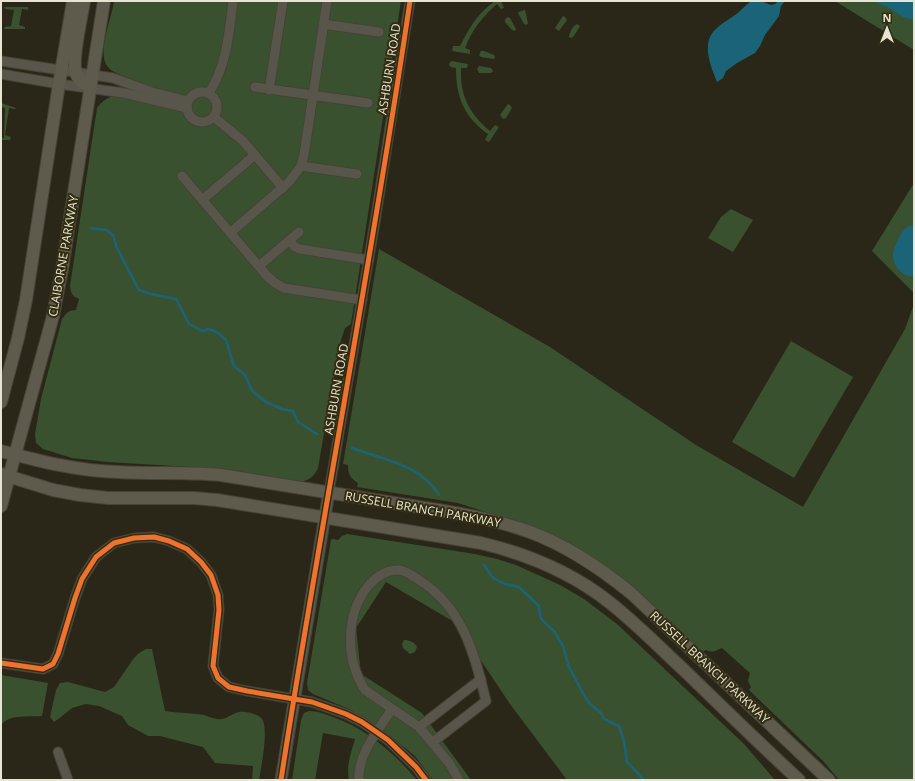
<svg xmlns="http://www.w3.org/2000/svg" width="915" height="781" font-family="'Open Sans',sans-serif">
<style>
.green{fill:#3a512f}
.water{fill:#1b6478}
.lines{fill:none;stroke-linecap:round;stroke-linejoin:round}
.stream{stroke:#1b6478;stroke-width:2.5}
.minor-casing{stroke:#464236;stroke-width:11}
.tertiary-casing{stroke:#464236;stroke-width:13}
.secondary-casing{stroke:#464236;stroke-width:14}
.minor{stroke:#58564a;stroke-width:9}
.tertiary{stroke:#58564a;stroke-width:11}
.secondary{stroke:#5e5a4c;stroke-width:12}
.cycleway-casing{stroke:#322c10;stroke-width:8}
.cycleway{stroke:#ef722f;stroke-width:5}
.labels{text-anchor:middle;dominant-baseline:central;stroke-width:4;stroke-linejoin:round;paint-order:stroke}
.street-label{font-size:12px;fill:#e8e4d4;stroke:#322c10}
</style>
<rect width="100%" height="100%" fill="#2a2718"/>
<!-- green -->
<g class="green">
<path d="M114 1H401L351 324 345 328 339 347 318 468C315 475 310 480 301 482L207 468 108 462 72 458 43 449 36 443 35 434 41 399 62 319C66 313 69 310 76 310L79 299C72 296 71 293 70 286L97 108C103 100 109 96 119 95L121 75C117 73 111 71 108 67 96 54 112 18 114 1Z"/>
<path d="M495 1H501L504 8 501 9 497 4C482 17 472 30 465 48L470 50V54L452 51 453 46H460C469 28 478 13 495 1Z"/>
<path d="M835 1H914V50Z"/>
<path d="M4 7H28V10L22 9 19 25 25 27V29H4L5 27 11 26 14 10 5 9Z"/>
<path d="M524 10H525L528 23 527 25 524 24 518 13 519 12Z"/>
<path d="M563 16 565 17 567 20 559 31 555 28Z"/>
<path d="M508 17 510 18 516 29 515 31 512 30 505 22V19Z"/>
<path d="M577 24 580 26 579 28 573 37 571 38 569 37C569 33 573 26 577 24Z"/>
<path d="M481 51H484L494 55 495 57 494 59 481 57 479 55Z"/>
<path d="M452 61 467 64 468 65 467 68H461C460 96 469 113 490 131L495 125 499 127 489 142 485 140 488 134C464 117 456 97 456 68L451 67 449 65 450 62Z"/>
<path d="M479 66 491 68 493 71 491 73H479L477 69Z"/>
<path d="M1 103 16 108 15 109 9 108 5 135 11 137 10 140H1V138H4L5 108 1 107Z"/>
<path d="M508 104 510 105 512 108 506 118 503 119 500 115Z"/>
<path d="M914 183V293L872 251Z"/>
<path d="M731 209 753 220 733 252 708 238 721 217Z"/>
<path d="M379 249 550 347 696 445 803 507 905 329 914 304V780H839L824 762 749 690 751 687 748 681 750 673 722 648C715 651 713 653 706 650L702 652 625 580 593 558 561 540 531 527 458 503 357 487 358 483C350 478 348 474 348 465L343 464Z"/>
<path d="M791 341 853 377 794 478 732 442Z"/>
<path d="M347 534 475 554 497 559 516 565 560 585 584 599 617 624 744 744 775 780H567L510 704 456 623 386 582 356 628 361 674 422 713 471 780H433L415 756 383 730 349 709 313 694 308 690 307 683 331 540 332 539 338 540 342 536Z"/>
<path d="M404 640C409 640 415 642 417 647L415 652 410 654 403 648 402 644Z"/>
<path d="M146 649H152L165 711C178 713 192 713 204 715 210 717 216 720 222 719 228 718 233 713 239 712 245 711 259 714 262 719 269 729 261 768 259 780H252L253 766 215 763 203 747 160 736H148L128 725 122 716 99 706 86 704 72 708 61 717 54 722 50 717 56 690 60 683 68 682 105 692 114 687 134 658 139 653Z"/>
<path d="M1 675 48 683 42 716C29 717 9 714 1 725Z"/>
<path d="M309 711C318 711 325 714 333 717 367 729 394 753 417 780H349C346 765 351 753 355 739L323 733 315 780H292L301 720 304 713Z"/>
</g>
<!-- water -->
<g class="water">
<path d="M752 1H761L771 5 775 4 778 1H785L781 6 779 16 765 35 760 46 755 53 737 63 726 71 723 78 717 82C711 67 702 46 713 32 719 25 728 20 735 15 741 11 745 5 752 1Z"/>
<path d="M873 1H914V20L903 17 888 7Z"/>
<path d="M910 226 914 227V276C903 279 892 264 893 254 893 250 901 232 905 229 907 227 907 227 910 226Z"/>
</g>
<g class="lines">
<!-- stream -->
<g class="stream">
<path d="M91 228 106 230 113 235 117 248 139 290 151 294 176 299 189 324 202 331 209 329 218 333 226 340 234 366 245 375 252 391 266 402 282 409 293 411 298 422 317 434"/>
<path d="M352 448C382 459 422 465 439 495"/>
<path d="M484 565 493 578 505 584 519 587 539 606 540 617 547 625 554 631 563 646 569 667 584 695 590 704 600 712 604 719 619 726 624 741 627 762 644 780"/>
</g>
<defs>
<g id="minor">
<path d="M323 24 379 32"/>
<path d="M1 61 113 78 152 92 188 101"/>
<path d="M1 74 59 84 124 93 187 108"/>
<path d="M255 87 368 103"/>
<path d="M269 90 283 1"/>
<circle cx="202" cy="107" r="15"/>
<path d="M209 93C227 65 229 33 233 1"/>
<path d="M214 117 243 141 283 188"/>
<path d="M301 166 357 174"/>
<path d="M182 176 267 276 275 283 284 288 362 300"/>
<path d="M202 200 255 155"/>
<path d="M230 233 289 182 301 166 304 155 327 1"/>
<path d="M289 241 295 247 300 249 369 260"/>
<path d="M259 266 299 232"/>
<path d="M329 492 375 222 410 1"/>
<path d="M1 663 43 669 53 664 58 654 75 598 82 579 96 557 114 543 134 538 154 537 169 541 187 549 201 562 211 575 218 595 219 610 213 666 218 678 229 687 247 691 312 702 346 714 362 722 388 740 416 767 426 780"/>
<path d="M419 727 481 679"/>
<path d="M433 742 486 701C475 655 463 607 419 580 413 576 406 570 398 570 386 570 376 577 369 585 345 614 345 659 365 690L419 727 449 763 459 780"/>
<path d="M58 752 68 780"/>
<path d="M359 780C357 755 379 729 392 709"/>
</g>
<path id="tertiary" d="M281 780 329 492"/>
<g id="secondary">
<path d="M84 1C82 16 71 60 76 73 78 80 85 84 91 88"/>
<path d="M1 402 18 338 26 300 59 84 73 1"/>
<path d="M1 451C39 461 78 471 118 472 152 474 186 472 221 475 281 485 341 494 400 504 444 511 489 517 530 532 568 546 600 568 631 593L829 780"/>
<path d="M1 474 53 490 80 495 108 498H194L217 500 481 543C527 554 571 572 609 602 636 623 660 648 685 671 723 708 760 744 799 780"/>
<path d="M1 506 53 316 62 269 104 1"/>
</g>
</defs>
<!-- minor casing -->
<use href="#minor" class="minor-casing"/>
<!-- tertiary casing -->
<use href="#tertiary" class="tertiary-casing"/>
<!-- secondary casing -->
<use href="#secondary" class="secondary-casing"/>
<!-- minor -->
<use href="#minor" class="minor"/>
<!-- tertiary -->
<use href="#tertiary" class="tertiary"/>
<!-- secondary -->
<use href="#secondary" class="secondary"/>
<defs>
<g id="cycleway">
<path d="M1 663 43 669 53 664 58 654 75 598 82 579 96 557 114 543 134 538 154 537 169 541 187 549 201 562 211 575 218 595 219 610 213 666 218 678 229 687 247 691 312 702 346 714 362 722 388 740 416 767 426 780"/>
<path d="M281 780C321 520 372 261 410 1"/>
</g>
</defs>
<!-- cycleway casing -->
<use href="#cycleway" class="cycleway-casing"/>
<!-- cycleway -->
<use href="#cycleway" class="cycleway"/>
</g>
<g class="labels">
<!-- street labels -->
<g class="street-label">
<text transform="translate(389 69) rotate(-81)">ASHBURN ROAD</text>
<text transform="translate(63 256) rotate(-80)">CLAIBORNE PARKWAY</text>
<text transform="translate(336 389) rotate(-80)">ASHBURN ROAD</text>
<text transform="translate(423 509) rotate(10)">RUSSELL BRANCH PARKWAY</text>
<text transform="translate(710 667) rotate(43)">RUSSELL BRANCH PARKWAY</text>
</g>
</g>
<!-- border -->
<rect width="915" height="781" fill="none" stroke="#e8e4d4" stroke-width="4"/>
<!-- north arrow -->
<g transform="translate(887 28)" stroke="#322c10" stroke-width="3" paint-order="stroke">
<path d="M0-3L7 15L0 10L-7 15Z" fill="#e8e4d4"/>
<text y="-6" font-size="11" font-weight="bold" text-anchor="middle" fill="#e8e4d4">N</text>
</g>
</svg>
